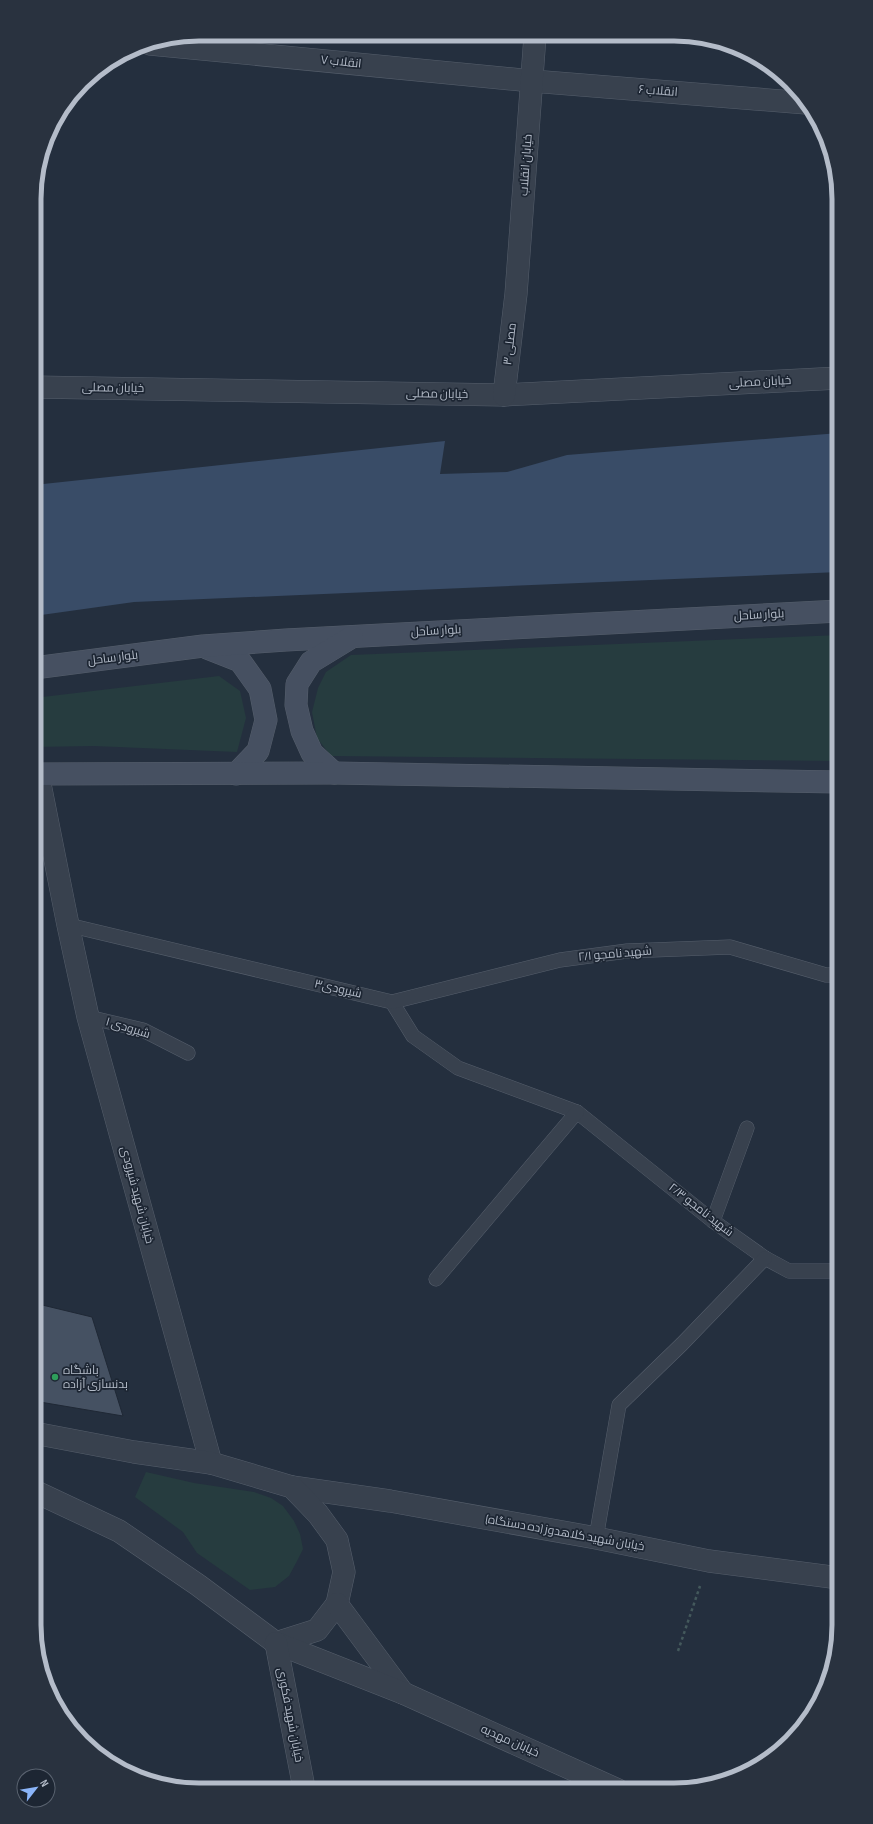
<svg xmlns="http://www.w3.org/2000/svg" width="873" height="1824" font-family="'Sofia Sans Condensed',Cairo,sans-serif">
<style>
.green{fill:#263c3f}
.water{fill:#394c67}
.building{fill:#455162;stroke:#1f2835}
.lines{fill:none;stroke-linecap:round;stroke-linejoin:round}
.service-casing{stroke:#565f6c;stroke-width:15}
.minor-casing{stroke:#565f6c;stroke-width:23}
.tertiary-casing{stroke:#565f6c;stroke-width:23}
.secondary-casing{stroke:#565f6c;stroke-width:23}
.path{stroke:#44595c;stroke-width:2.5;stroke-dasharray:3 3;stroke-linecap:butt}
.service{stroke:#38414e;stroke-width:14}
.minor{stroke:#38414e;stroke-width:22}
.tertiary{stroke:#38414e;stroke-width:22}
.secondary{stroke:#465061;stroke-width:22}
.leisure-dot{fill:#2e9e5b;stroke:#1d2633;stroke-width:1.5}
.labels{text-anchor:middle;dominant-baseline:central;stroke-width:3.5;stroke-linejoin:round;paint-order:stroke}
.street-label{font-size:12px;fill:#b4bcc9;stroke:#1d2633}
.poi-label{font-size:12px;fill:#b4bcc9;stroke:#1d2633;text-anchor:start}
.rim{fill:none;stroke:#b4bcc9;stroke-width:5}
</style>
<rect width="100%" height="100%" fill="#242f3e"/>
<!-- green -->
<g class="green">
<path d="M839 635V761L331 756 317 738 312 712 318 688 326 672 351 655Z"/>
<path d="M219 676 240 691 246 718 237 752 94 746 34 747V698Z"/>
<path d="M146 1472 194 1483 254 1492 271 1498 283 1506 294 1521 300 1534 303 1549 296 1563 289 1576 275 1587 250 1590 197 1553 183 1532 135 1497Z"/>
</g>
<!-- water -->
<path class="water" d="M839 433V572L134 602 34 616V485L445 441 440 474 507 472 567 455Z"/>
<!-- building -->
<path class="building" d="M34 1303 92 1317 123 1416 34 1401Z"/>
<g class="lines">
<defs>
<g id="service">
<path d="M68 925 392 1002 413 1036 458 1068 577 1112 713 1221 765 1258 789 1271H839"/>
<path d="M392 1002 560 960 627 951 730 947 826 975H839"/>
<path d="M88 1017 143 1030 188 1053"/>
<path d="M713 1221 747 1128"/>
<path d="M436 1279 577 1112"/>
<path d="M596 1538 619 1405 682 1344 765 1258"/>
</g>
<g id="minor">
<path d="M150 44 532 81 806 103"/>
<path d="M34 387 504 395 839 378"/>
<path d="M504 395 516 294 535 36"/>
<path d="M38 774 68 925 88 1017 211 1463"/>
</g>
<g id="tertiary">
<path d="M292 1487 390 1501 596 1538 709 1561 839 1578"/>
<path d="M34 1491 119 1531 198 1585 276 1643 317 1630 337 1604 344 1572 337 1540 318 1514 292 1487 211 1463 134 1452 34 1433"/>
<path d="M337 1604 403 1693"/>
<path d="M276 1643 403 1693 618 1790"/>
<path d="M276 1643 304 1788"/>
</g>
<g id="secondary">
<path d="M207 648 240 661 260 689 266 720 258 751 236 774"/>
<path d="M34 668 203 646 286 640 839 611"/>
<path d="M334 773 312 753 302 731 296 705 297 684 311 662 352 637"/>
<path d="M34 774 334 773 839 782"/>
</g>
</defs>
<!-- service casing -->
<use href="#service" class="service-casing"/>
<!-- minor casing -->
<use href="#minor" class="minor-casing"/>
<!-- tertiary casing -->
<use href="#tertiary" class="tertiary-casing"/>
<!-- secondary casing -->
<use href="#secondary" class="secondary-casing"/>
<!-- path -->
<path class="path" d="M678 1651 700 1586"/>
<!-- service -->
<use href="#service" class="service"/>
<!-- minor -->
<use href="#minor" class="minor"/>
<!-- tertiary -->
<use href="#tertiary" class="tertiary"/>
<!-- secondary -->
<use href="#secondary" class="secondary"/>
</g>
<!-- markers -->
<circle class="leisure-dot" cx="55" cy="1377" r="4"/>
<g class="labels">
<!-- street labels -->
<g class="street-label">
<text transform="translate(341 62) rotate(6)">انقلاب ۷</text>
<text transform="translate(658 91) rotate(4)">انقلاب ۶</text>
<text transform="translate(526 165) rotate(-86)">خیابان انقلاب</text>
<text transform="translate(510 344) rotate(-83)">مصلی ۳</text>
<text transform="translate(760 382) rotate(-3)">خیابان مصلی</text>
<text transform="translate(113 388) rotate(1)">خیابان مصلی</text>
<text transform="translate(437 394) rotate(1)">خیابان مصلی</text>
<text transform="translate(759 615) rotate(-3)">بلوار ساحل</text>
<text transform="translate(436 631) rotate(-3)">بلوار ساحل</text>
<text transform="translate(113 658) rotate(-7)">بلوار ساحل</text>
<text transform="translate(615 954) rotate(-5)">شهید نامجو ۲/۱</text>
<text transform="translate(338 989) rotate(13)">شیرودی۳</text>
<text transform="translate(128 1028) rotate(17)">شیرودی ۱</text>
<text transform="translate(137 1195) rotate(75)">خیابان شهید شیرودی</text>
<text transform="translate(701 1210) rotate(38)">شهید نامجو ۲/۳</text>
<text transform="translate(565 1533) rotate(10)">خیابان شهید کلاهدوز (ده دستگاه)</text>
<text transform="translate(290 1715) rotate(79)">خیابان شهید فکوری</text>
<text transform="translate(510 1741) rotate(24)">خیابان مهدیه</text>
</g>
<!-- poi labels -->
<g class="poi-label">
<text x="63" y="1370">باشگاه<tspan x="63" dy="14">بدنسازی آزاده</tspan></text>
</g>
</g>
<!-- crop -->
<path d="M0 0H873V1824H0ZM199 41H674A158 158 0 0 1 832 199V1625A158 158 0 0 1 674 1783H199A158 158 0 0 1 41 1625V199A158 158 0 0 1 199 41Z" fill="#29323f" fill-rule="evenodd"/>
<path class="rim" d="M199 41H674A158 158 0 0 1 832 199V1625A158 158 0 0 1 674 1783H199A158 158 0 0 1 41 1625V199A158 158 0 0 1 199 41Z"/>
<!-- north arrow -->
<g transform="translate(36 1788) rotate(59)"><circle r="19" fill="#1d2633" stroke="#59626f"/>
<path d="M0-3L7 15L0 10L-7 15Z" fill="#8ab4f8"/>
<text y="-6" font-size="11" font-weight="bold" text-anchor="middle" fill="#b4bcc9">N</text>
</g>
</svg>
